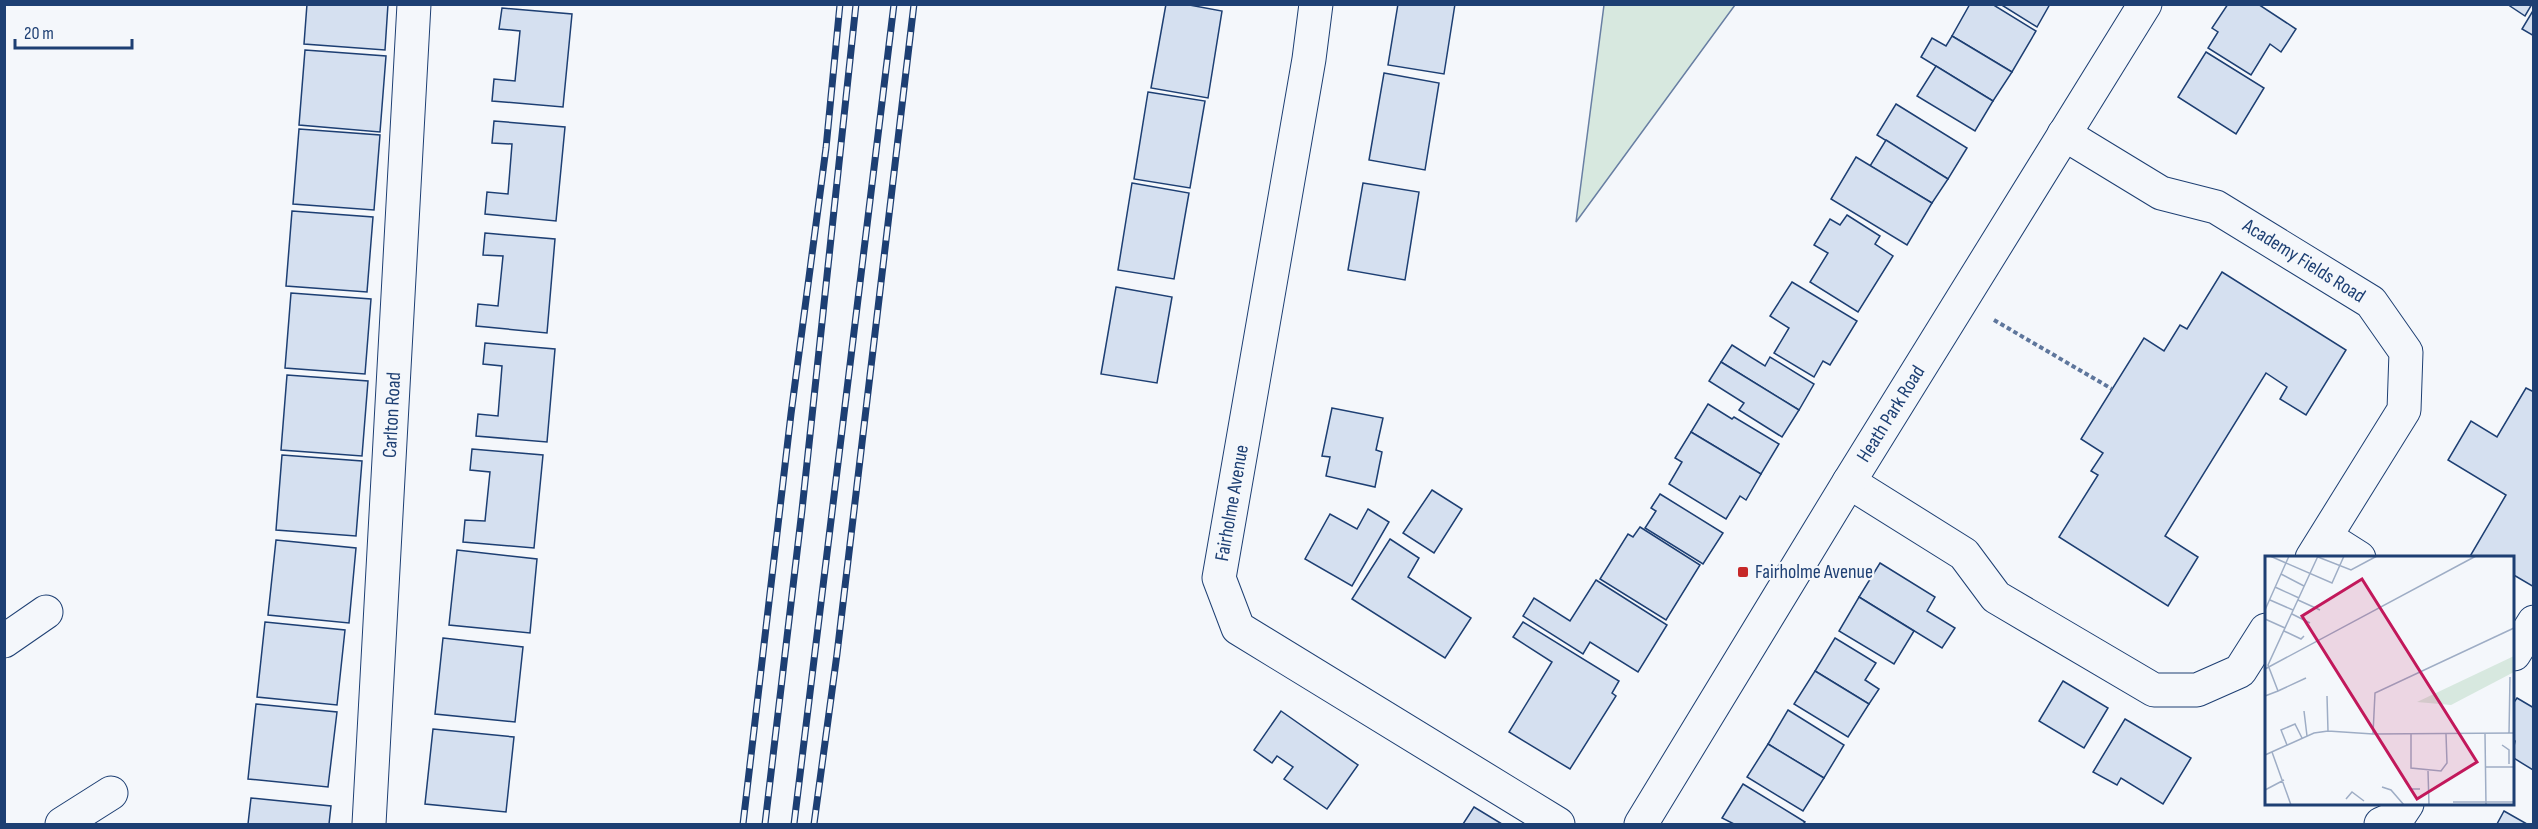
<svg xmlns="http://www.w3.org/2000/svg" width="2538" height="829" font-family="'Sofia Sans Condensed',sans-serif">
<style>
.green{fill:#d7e8df;stroke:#687fa3;stroke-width:1.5}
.building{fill:#d5e0f0;stroke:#1d3f73;stroke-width:1.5}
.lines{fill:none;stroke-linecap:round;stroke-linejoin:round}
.minor-casing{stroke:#1d3f73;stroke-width:35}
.path{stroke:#5e769c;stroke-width:4;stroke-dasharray:4.5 3;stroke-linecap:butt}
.minor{stroke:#f4f7fb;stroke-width:33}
.rail-casing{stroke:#1d3f73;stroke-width:7}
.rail{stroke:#f4f7fb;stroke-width:4.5;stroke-dasharray:14;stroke-linecap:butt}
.poi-dot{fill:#c62828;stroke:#f4f7fb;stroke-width:2}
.labels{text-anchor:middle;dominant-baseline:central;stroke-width:4.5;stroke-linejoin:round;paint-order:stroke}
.street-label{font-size:20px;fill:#1d3f73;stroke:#f4f7fb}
.poi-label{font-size:20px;fill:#1d3f73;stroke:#f4f7fb;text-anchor:start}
.inset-road{fill:none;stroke:#9eadc5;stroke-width:1.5}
.view{fill:#c2185b;fill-opacity:0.15;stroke:#c2185b;stroke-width:3}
.inset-edge{fill:none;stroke:#1d3f73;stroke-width:3}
</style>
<rect width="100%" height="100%" fill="#f4f7fb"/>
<!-- green -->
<path class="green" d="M1604 5H1735L1576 222Z"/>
<!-- building -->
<g class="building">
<path d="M307 4H388L385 50 304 44Z"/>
<path d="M1166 4H1184L1222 11 1208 98 1151 88Z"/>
<path d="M1398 4H1455L1444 74 1388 65Z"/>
<path d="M1970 4H1992L2036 31 2012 72 1952 36Z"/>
<path d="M2000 4H2050L2037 27Z"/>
<path d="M2228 4H2258L2296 29 2281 52 2270 44 2251 75 2208 48 2218 32 2212 28Z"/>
<path d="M2507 4H2532L2525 16Z"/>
<path d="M502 8 572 14 563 107 492 101 494 79 515 81 520 31 499 29Z"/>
<path d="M2534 9V36L2522 29Z"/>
<path d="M1952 36 2012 72 1993 101 1921 57 1932 38 1946 46Z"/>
<path d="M305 50 386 56 380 132 299 125Z"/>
<path d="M2206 52 2264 88 2236 134 2178 97Z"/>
<path d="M1936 66 1993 101 1975 131 1917 96Z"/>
<path d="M1384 73 1439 83 1425 170 1369 160Z"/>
<path d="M1148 92 1205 101 1190 188 1134 179Z"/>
<path d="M1896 104 1967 148 1948 179 1877 135Z"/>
<path d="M494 121 565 127 556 221 485 214 487 192 508 194 512 144 492 143Z"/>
<path d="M299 129 380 135 374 210 293 204Z"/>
<path d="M1886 140 1948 179 1932 203 1870 166Z"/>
<path d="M1856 157 1932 203 1907 245 1831 199Z"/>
<path d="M1132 183 1189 193 1174 279 1118 270Z"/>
<path d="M1363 183 1419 192 1405 280 1348 270Z"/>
<path d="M292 211 373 217 367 292 286 286Z"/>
<path d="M1847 215 1880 236 1875 244 1893 256 1858 312 1810 282 1828 253 1814 245 1830 219 1840 225Z"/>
<path d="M485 233 555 239 547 333 476 326 478 304 498 306 503 256 483 255Z"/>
<path d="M2222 272 2346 350 2306 415 2280 399 2287 387 2266 373 2165 536 2198 557 2168 606 2059 537 2098 475 2091 471 2103 453 2081 439 2144 338 2164 351 2180 325 2187 329Z"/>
<path d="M1792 282 1857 321 1830 365 1823 361 1814 377 1774 353 1789 328 1770 316Z"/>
<path d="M1116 287 1172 297 1157 383 1101 374Z"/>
<path d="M291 293 371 299 365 374 285 368Z"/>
<path d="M485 343 555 349 547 442 476 436 478 414 498 416 502 366 483 364Z"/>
<path d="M1732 345 1765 366 1770 357 1814 384 1799 410 1721 362Z"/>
<path d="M1721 362 1799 410 1782 437 1739 410 1744 403 1709 381Z"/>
<path d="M287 375 368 381 362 456 281 450Z"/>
<path d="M2526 388 2534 392V587L2512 574V558H2469L2506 495 2448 460 2471 421 2497 437Z"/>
<path d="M1708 404 1732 419 1734 417 1779 444 1761 474 1691 432Z"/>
<path d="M1332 408 1383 418 1376 450 1382 452 1375 487 1326 476 1330 457 1322 456Z"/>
<path d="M1691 432 1761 474 1746 500 1740 496 1726 519 1669 484 1682 462 1675 458Z"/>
<path d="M472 449 543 455 534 548 463 542 465 520 485 521 490 472 470 470Z"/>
<path d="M282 455 362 461 356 536 276 530Z"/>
<path d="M1432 490 1462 509 1434 553 1403 533Z"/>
<path d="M1660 494 1723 533 1703 564 1645 528 1656 511 1651 508Z"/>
<path d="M1368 509 1389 522 1352 586 1305 559 1330 514 1357 529Z"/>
<path d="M1640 527 1700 565 1666 620 1600 579 1628 534 1633 537Z"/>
<path d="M1390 539 1419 558 1408 577 1471 618 1445 658 1352 599Z"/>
<path d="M276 540 356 548 349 623 268 615Z"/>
<path d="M457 550 537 559 530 633 449 625Z"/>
<path d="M1880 563 1935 597 1927 611 1955 628 1942 648 1859 597Z"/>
<path d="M1596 580 1667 625 1638 672 1590 642 1583 654 1523 616 1534 598 1570 621Z"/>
<path d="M1859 597 1914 631 1894 664 1839 631Z"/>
<path d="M265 622 345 630 337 705 257 697Z"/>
<path d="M1523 622 1619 681 1612 693 1616 696 1570 769 1509 732 1552 662 1513 637Z"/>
<path d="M443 638 523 647 515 722 435 714Z"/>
<path d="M1835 638 1876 663 1865 680 1879 689 1869 704 1815 671Z"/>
<path d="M1815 671 1869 704 1848 737 1794 704Z"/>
<path d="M2063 681 2108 708 2084 748 2039 721Z"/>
<path d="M2517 698 2534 708 2533 770 2512 757 2515 741 2512 740V705Z"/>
<path d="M256 704 337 712 328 787 248 779Z"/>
<path d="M1788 710 1844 745 1824 778 1768 744Z"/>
<path d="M1281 711 1358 765 1327 809 1284 779 1293 767 1277 756 1272 763 1254 750Z"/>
<path d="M2125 719 2191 758 2163 804 2121 778 2117 785 2093 772Z"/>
<path d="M433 729 514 737 506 812 425 804Z"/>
<path d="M1768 744 1824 778 1803 811 1747 777Z"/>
<path d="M1743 784 1805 822 1803 824H1734L1722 818Z"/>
<path d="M251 798 331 806 329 824H248Z"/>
<path d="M1474 807 1502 824H1463Z"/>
<path d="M2504 811 2527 824H2497Z"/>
</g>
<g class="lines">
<defs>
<g id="minor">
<path d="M1316 4 1309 59 1219 578 1238 628 1558 824"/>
<path d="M2064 134 2161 193 2216 207 2371 302 2406 352 2404 410 2312 558"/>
<path d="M1849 482 1964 554 1996 597 2154 690H2197L2240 671 2266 630"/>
<path d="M2326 537 2359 558"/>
<path d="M4 641 46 612"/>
<path d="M2514 654 2534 622"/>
<path d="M62 824 111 793"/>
<path d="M369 824 414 4"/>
<path d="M1641 824 1849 482 2145 4"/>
<path d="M2381 824 2399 816 2407 804"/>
</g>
</defs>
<!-- minor casing -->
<use href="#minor" class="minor-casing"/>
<!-- path -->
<path class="path" d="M1994 320 2112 389"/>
<!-- minor -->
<use href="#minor" class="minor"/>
<defs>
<g id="rail">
<path d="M743 824 791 414 826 148 840 4"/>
<path d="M765 824 802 510 856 4"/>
<path d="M794 824 894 4"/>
<path d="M814 824 837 654 914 4"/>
</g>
</defs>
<!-- rail casing -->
<use href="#rail" class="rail-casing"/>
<!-- rail -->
<use href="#rail" class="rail"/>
</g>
<!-- markers -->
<rect class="poi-dot" x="1737" y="566" width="12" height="12" rx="3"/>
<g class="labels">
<!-- street labels -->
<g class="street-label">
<text transform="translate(2304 261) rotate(32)">Academy Fields Road</text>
<text transform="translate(1891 414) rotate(-58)">Heath Park Road</text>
<text transform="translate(392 415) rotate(-87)">Carlton Road</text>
<text transform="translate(1232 503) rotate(-80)">Fairholme Avenue</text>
</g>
<!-- poi labels -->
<g class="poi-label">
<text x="1755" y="572">Fairholme Avenue</text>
</g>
</g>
<!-- overview -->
<g transform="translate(2265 556)">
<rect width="249" height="249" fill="#f4f7fb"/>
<path d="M249 100V116L186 149 152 146Z" fill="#d7e8df"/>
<path class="inset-road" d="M5 0 67 27 79 0M53 1 86 14 112 0M16 18 39 30M10 31 34 42M5 44 28 54M33 44 55 54M0 54 24 0M27 58 45 67M0 63 20 72M19 75 36 83 39 80M0 113 211 0M13 135 41 122M0 140 13 135 3 109 53 0M62 140 63 175M39 155 42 180M108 178 110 137 249 72M146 178V212L176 215 182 207 181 178M220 178 221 249M244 178 245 121M22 189 16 174 30 168 37 182M237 189 244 194V208M7 196 26 249M0 199 49 177 63 175 108 178 249 177M220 211H249M163 215 164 249M140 225 146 233H155M117 231 126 234 139 249M0 234 19 224M81 243 87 236 99 245M188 246H249"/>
<path class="view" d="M97 23 212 206 152 243 37 60Z"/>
<rect width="249" height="249" class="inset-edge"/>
</g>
<!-- border -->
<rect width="2538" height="829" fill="none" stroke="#1d3f73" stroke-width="12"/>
<!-- scale -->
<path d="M15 39v9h117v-9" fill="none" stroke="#1d3f73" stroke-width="3"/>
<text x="24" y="39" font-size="18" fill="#1d3f73" stroke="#f4f7fb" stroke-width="4.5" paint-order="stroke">20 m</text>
</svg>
